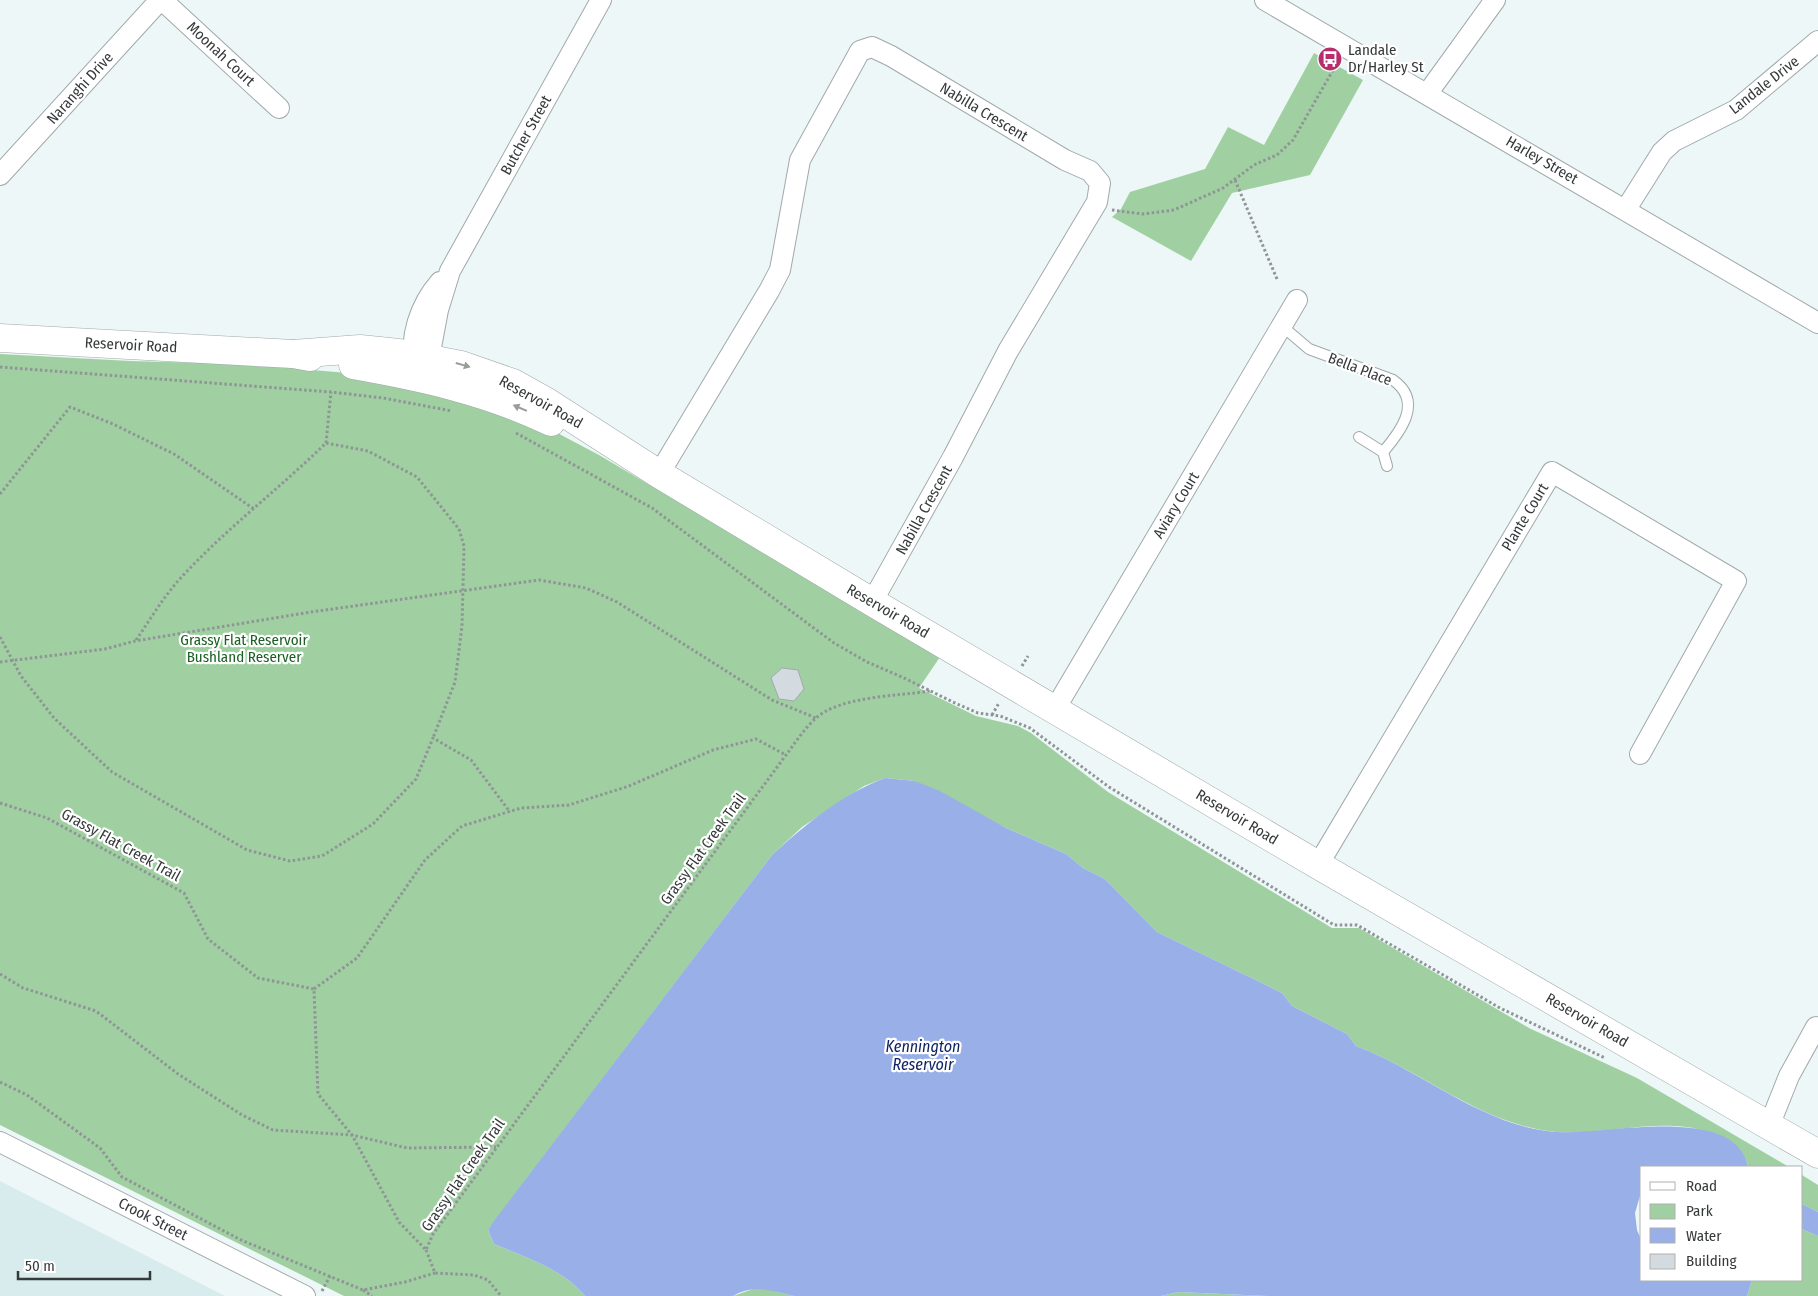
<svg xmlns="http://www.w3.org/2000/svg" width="1818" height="1296" font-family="'Fira Sans Condensed',sans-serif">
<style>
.built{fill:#d8ebed}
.green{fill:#a0d0a1}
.water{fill:#98afe8}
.building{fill:#d4dbe0;stroke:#a2a9ad}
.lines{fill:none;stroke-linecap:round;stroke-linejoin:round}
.lane-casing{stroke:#a1a9aa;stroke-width:12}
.street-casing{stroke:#a1a9aa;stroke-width:22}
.secondary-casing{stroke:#a1a9aa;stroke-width:29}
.path{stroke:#8f9596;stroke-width:3;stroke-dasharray:2.5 2.5;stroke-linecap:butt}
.lane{stroke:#fff;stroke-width:10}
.street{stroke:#fff;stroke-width:20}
.secondary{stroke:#fff;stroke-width:28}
.oneway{fill:#9a9c9c}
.labels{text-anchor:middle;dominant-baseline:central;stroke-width:4.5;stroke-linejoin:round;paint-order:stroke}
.poi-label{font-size:15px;fill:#36393a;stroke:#fff;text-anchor:start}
.street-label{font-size:15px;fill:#36393a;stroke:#fff}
.park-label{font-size:15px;fill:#1b6124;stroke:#fff}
.water-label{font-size:16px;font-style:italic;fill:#112364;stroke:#fff}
</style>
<rect width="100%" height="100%" fill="#edf7f8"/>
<!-- built -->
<path class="built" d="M0 1181 225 1296H0Z"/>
<!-- green -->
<g class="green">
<path d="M1314 53 1363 80 1310 175 1232 193 1191 261 1112 217 1121 209 1130 192 1205 169 1228 127 1264 145Z"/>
<path d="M0 354 130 361 243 364 359 374 531 419 599 455 940 657 919 688 976 716 1018 726 1031 733 1108 792 1332 928H1359L1529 1028 1637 1078 1789 1167H1748C1746 1157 1741 1153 1733 1147 1690 1107 1609 1137 1557 1132 1483 1126 1423 1071 1356 1046L1347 1034 1292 1006 1282 993 1157 932 1105 879 1083 868 1066 854 1006 828 915 781 885 778 864 786 802 827 772 855 488 1230 494 1244C525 1257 563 1269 585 1296H344L0 1125Z"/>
<path d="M1802 1175 1818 1185V1212L1802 1204Z"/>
<path d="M1802 1229 1818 1236V1296H1747L1752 1280H1802Z"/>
<path d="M753 1289H767L794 1296H733Z"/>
<path d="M1178 1292 1268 1296H1161Z"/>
</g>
<!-- water -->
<g class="water">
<path d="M885 778 915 781 940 791 1006 828 1066 854 1083 868 1105 879 1157 932 1282 993 1292 1006 1347 1034 1356 1046C1423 1071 1483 1127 1557 1132 1601 1136 1736 1102 1748 1167H1642V1189L1635 1213 1637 1230 1642 1242V1280H1752L1747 1296H1268L1178 1292 1161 1296H794C773 1291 753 1284 733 1296H585C563 1269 525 1257 494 1244L488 1230 494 1221 772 855C806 824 842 794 885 778Z"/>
<path d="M1802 1204 1818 1212V1236L1802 1229Z"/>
</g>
<!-- building -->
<path class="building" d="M782 668 798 670 804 689 794 701 779 699 771 678Z"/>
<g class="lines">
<defs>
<g id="lane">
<path d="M1282 326 1309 349 1393 380C1423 401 1402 430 1383 452"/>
<path d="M1359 437 1383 452 1387 466"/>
</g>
<g id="street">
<path d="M162 0 279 108"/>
<path d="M1265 0 1818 323"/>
<path d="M1427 94 1495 0"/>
<path d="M0 175 160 0"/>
<path d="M1626 209 1662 152 1674 141 1736 110 1818 41"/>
<path d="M415 368C409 337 420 305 440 282"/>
<path d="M422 369 429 358 438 310 450 271 601 0"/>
<path d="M659 474 769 291 780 270 800 160 860 51 872 47 891 56 1065 160 1090 171 1100 183 1097 202 1008 351 953 457 872 602"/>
<path d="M1055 709 1297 300"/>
<path d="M1318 865 1552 472 1736 581 1640 754"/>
<path d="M1769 1126 1789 1076 1816 1027"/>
<path d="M0 1142 305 1296"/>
</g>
<g id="secondary">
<path d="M0 338 293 354 310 357"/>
<path d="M293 354 360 349 399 353 461 365 513 383 547 402 659 474 872 602 1318 865 1818 1154"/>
<path d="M353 365C421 377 487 391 551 422"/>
</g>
</defs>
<!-- lane casing -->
<use href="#lane" class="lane-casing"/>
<!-- street casing -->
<use href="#street" class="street-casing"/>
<!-- secondary casing -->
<use href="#secondary" class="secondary-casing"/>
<!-- path -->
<g class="path">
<path d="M1235 180 1277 279"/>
<path d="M1112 210 1143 214 1174 210 1223 188 1254 165 1277 155 1293 140 1337 63"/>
<path d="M0 367 331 392 383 398 452 411"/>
<path d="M516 433 652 508 834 643 867 662 902 677 957 704 978 713 1000 716 1030 728 1109 787 1334 925H1357L1500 1008 1605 1058"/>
<path d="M326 443 331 392"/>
<path d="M0 494 70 407 113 424 174 454 254 509"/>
<path d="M0 637 21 676 54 718 112 772 247 850 290 861 322 856 373 824 416 779 433 738 471 760 510 812"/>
<path d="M136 640C150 620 162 599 178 581 223 531 278 490 326 443L368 451 417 477 459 529 464 546 462 626 455 682 433 738"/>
<path d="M0 662 105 649 135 641 311 612 539 580 586 588 617 602 772 700 816 718"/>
<path d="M1022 666 1028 656"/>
<path d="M992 715 999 703"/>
<path d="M0 803 47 818 184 893 208 939 258 978 314 989 318 1094 352 1135 399 1222 426 1250 433 1234 786 755C795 743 804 729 815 719 839 696 898 696 930 691"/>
<path d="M0 974 23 988 96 1011 178 1074 242 1115 273 1130 352 1135 407 1148 496 1147"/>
<path d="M314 989 357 958 425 860 462 826 521 808 569 805 629 786 713 750 756 739 786 755"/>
<path d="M0 1082 27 1095 100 1148 122 1177 241 1240 363 1290 405 1282 435 1273"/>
<path d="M426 1250 435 1273 474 1275 488 1280 501 1296"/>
<path d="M363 1290 372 1296"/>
<path d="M322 1291 330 1276"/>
</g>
<!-- lane -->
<use href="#lane" class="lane"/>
<!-- street -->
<use href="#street" class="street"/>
<!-- secondary -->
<use href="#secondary" class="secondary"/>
</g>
<!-- one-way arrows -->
<defs><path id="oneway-solid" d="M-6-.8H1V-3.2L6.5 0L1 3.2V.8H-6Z" transform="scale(1.25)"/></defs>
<g class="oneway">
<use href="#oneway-solid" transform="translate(463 365) rotate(16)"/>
<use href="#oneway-solid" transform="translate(520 408) rotate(-157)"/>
</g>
<!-- icons -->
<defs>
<symbol id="bus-disc" viewBox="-11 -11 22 22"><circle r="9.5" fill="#b72e6c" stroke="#fff"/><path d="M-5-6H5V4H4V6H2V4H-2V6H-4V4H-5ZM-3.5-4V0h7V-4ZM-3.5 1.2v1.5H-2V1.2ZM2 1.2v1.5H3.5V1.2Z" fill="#fff"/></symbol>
</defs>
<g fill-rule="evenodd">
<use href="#bus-disc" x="1316" y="45" width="28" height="28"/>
</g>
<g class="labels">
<!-- poi labels -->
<g class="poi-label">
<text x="1348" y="50">Landale<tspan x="1348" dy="17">Dr/Harley St</tspan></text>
</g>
<!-- street labels -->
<g class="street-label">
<text transform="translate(221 54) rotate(43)">Moonah Court</text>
<text transform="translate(1764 85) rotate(-38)">Landale Drive</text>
<text transform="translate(80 88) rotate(-48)">Naranghi Drive</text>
<text transform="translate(984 112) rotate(31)">Nabilla Crescent</text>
<text transform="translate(526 135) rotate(-61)">Butcher Street</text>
<text transform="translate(1542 160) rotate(30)">Harley Street</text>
<text transform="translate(131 345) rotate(3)">Reservoir Road</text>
<text transform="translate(1360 369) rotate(21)">Bella Place</text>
<text transform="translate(541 402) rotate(29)">Reservoir Road</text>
<text transform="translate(1176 505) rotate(-59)">Aviary Court</text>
<text transform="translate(924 510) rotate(-61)">Nabilla Crescent</text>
<text transform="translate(1525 517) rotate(-59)">Plante Court</text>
<text transform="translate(888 611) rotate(30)">Reservoir Road</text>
<text transform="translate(1237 817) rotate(31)">Reservoir Road</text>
<text transform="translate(121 845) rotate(29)">Grassy Flat Creek Trail</text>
<text transform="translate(703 849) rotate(-54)">Grassy Flat Creek Trail</text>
<text transform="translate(1587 1020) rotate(30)">Reservoir Road</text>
<text transform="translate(463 1175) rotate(-55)">Grassy Flat Creek Trail</text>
<text transform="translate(153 1219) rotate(27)">Crook Street</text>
</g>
<!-- park labels -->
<g class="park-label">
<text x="244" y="640">Grassy Flat Reservoir<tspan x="244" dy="17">Bushland Reserver</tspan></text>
</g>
<!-- water labels -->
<g class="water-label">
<text x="923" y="1046">Kennington<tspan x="923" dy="18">Reservoir</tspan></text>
</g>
</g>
<!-- legend -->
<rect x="1640" y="1166" width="162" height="115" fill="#ffffff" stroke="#afb0b0"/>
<rect x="1650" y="1182" width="25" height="8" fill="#ffffff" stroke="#afb0b0"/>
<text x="1686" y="1191" font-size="15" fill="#36393a">Road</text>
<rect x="1650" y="1204" width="25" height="15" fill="#a0d0a1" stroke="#afb0b0"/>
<text x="1686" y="1216" font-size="15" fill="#36393a">Park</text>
<rect x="1650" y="1228" width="25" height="15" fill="#98afe8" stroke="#afb0b0"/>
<text x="1686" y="1241" font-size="15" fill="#36393a">Water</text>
<rect x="1650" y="1254" width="25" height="15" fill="#d4dbe0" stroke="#afb0b0"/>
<text x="1686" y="1266" font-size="15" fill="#36393a">Building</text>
<!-- scale -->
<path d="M18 1271v8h132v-8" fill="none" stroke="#36393a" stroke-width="2.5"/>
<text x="25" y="1271" font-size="15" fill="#36393a" stroke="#ffffff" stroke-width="4" paint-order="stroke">50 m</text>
</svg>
